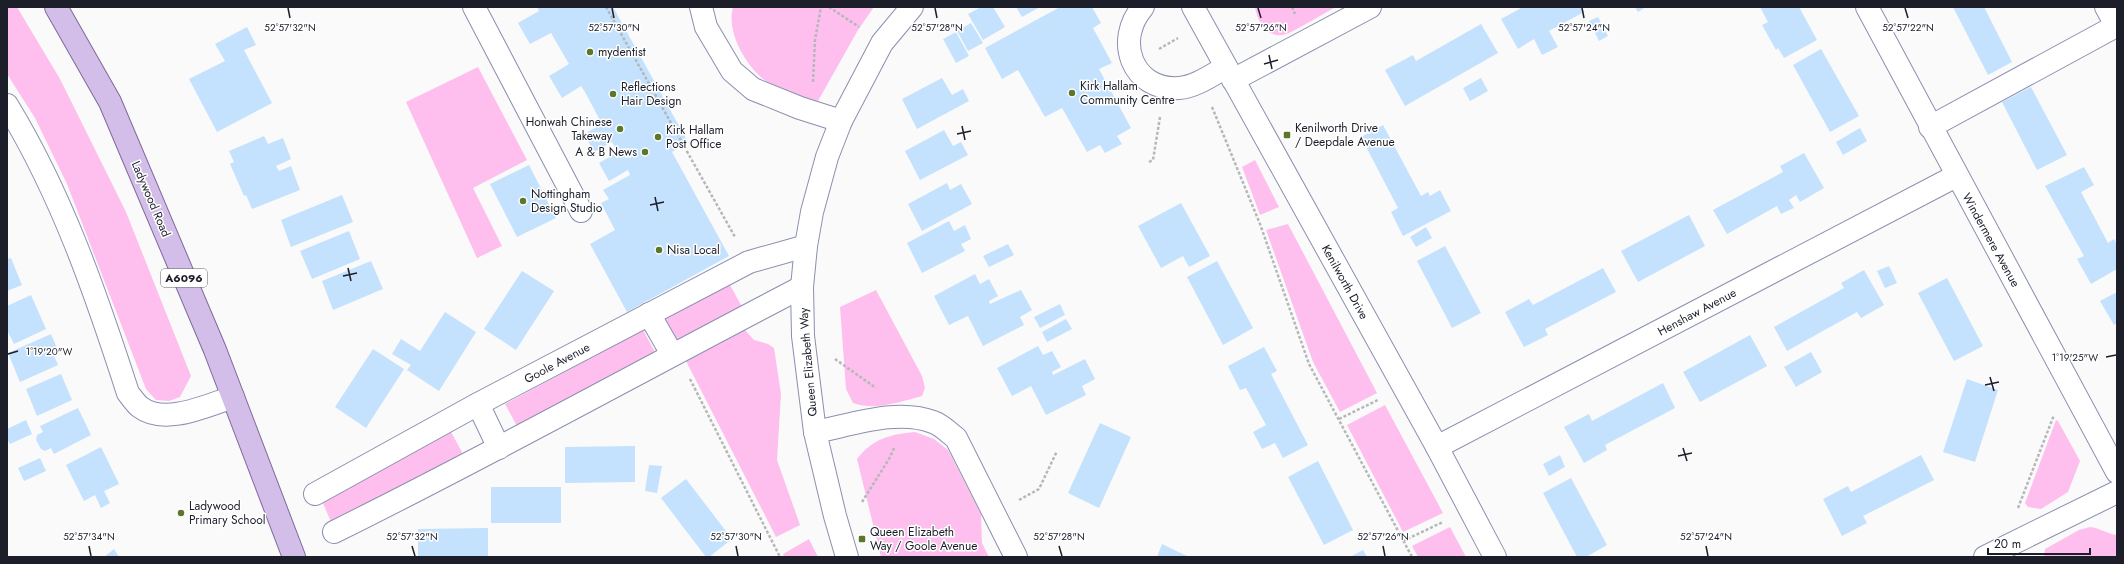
<svg xmlns="http://www.w3.org/2000/svg" width="2124" height="564" font-family="Jost,sans-serif">
<style>
.green{fill:#febfee}
.building{fill:#c4e2fd}
.lines{fill:none;stroke-linecap:round;stroke-linejoin:round}
.minor-casing{stroke:#8a90ae;stroke-width:24}
.major-casing{stroke:#7f699c;stroke-width:24}
.path{stroke:#b6b7ba;stroke-width:2.5;stroke-dasharray:3 2;stroke-linecap:butt}
.minor{stroke:#fff;stroke-width:22}
.major{stroke:#d2bee8;stroke-width:22}
.ticks{fill:none;stroke:#1c1e2a;stroke-width:1.5}
.poi-dot{fill:#5d772a;stroke:#fff;stroke-width:1.5}
.labels{text-anchor:middle;dominant-baseline:central;stroke-width:3;stroke-linejoin:round;paint-order:stroke}
.shield{fill:#fff;stroke:#60626a;stroke-width:1}
.shield-label{font-size:11px;font-weight:bold;fill:#1c1e2a}
.poi-label{font-size:12px;fill:#1c1e2a;stroke:#fff;text-anchor:start}
.street-label{font-size:12px;fill:#1c1e2a;stroke:#fff}
.ticks-label{font-size:10px;text-anchor:middle;fill:#1c1e2a;stroke:#fff;stroke-width:3;stroke-linejoin:round;paint-order:stroke}
</style>
<rect width="100%" height="100%" fill="#fafafa"/>
<!-- green -->
<g class="green">
<path d="M7 7H17L60 79 126 212 191 376 180 397 169 401 156 400 146 389 67 184 35 118 7 74Z"/>
<path d="M733 7H874L858 30 818 101C802 97 781 91 767 82 746 67 726 32 733 7Z"/>
<path d="M1255 7H1336C1326 12 1291 34 1283 35 1266 38 1257 20 1255 7Z"/>
<path d="M478 67 527 160 473 188 502 246 477 258 406 102Z"/>
<path d="M1255 160 1279 207 1260 215 1242 167Z"/>
<path d="M1288 224 1377 393 1340 412 1313 362 1266 230Z"/>
<path d="M729 283 742 307 677 344 664 320Z"/>
<path d="M876 290 922 376 925 388 922 396C899 402 876 411 853 403L846 389 840 307Z"/>
<path d="M643 330 656 354 518 428 505 404Z"/>
<path d="M745 330 754 340 768 344 774 348 781 394 777 460 800 525 776 537 686 361Z"/>
<path d="M1385 405 1443 513 1403 532 1347 425Z"/>
<path d="M2056 420 2058 421 2080 461 2068 492 2041 509 2028 507 2025 503Z"/>
<path d="M451 432 463 454 332 524 322 501Z"/>
<path d="M915 432 934 439 948 450 981 514 982 543 989 557H881L857 459C872 439 891 434 915 432Z"/>
<path d="M1450 527 1466 557H1418L1412 546Z"/>
<path d="M2090 527C2100 528 2107 534 2117 535V557H2044L2045 549 2079 530Z"/>
<path d="M809 539 818 557H784L783 554Z"/>
</g>
<!-- building -->
<g class="building">
<path d="M537 7H613L688 142 672 152 729 256 627 312 590 244 615 230 601 203 609 199 603 190 630 175 628 170 609 181 599 163 618 152 612 142 594 152 584 134 602 124 585 92 581 86 562 98 549 76 569 64 551 33 530 44 518 23 539 11Z"/>
<path d="M981 7H993L1005 27 983 40 968 14Z"/>
<path d="M1016 7H1040L1022 17Z"/>
<path d="M1060 7H1092L1101 23 1093 28 1112 63 1099 69 1131 128 1117 136 1122 144 1105 153 1100 145 1087 152 1062 108 1045 117 1018 70 1002 79 985 48Z"/>
<path d="M1523 7H1581L1584 12 1549 31 1558 47 1542 55 1534 39 1518 49 1501 19Z"/>
<path d="M1635 7H1646L1638 12Z"/>
<path d="M1760 7H1799L1817 40 1784 58 1778 48 1776 50 1762 25 1768 22Z"/>
<path d="M1953 7H1984L2012 62 1988 75Z"/>
<path d="M1598 17 1608 36 1599 41 1589 21Z"/>
<path d="M971 23 983 43 968 51 957 31Z"/>
<path d="M1481 24 1498 53 1405 106 1385 70 1413 55 1416 61Z"/>
<path d="M247 27 256 45 244 50 272 103 217 132 189 79 225 61 215 44Z"/>
<path d="M956 32 969 56 956 63 943 39Z"/>
<path d="M1821 49 1859 116 1830 132 1793 65Z"/>
<path d="M942 78 952 95 963 89 969 101 917 129 902 99Z"/>
<path d="M1481 78 1488 91 1470 101 1463 88Z"/>
<path d="M2031 87 2067 155 2037 170 2002 102Z"/>
<path d="M1383 125 1421 196 1428 192 1430 196 1440 190 1451 211 1403 236 1391 212 1398 208 1361 137Z"/>
<path d="M1860 128 1867 141 1843 155 1836 142Z"/>
<path d="M944 130 953 146 961 142 968 155 920 180 905 151Z"/>
<path d="M264 136 268 144 283 138 291 159 276 166 279 171 291 166 300 190 252 209 246 195 244 196 230 164 234 162 229 151Z"/>
<path d="M1804 153 1824 188 1800 202 1796 195 1789 200 1794 208 1781 214 1777 206 1727 234 1713 210 1783 172 1780 166Z"/>
<path d="M529 165 556 218 517 237 490 184Z"/>
<path d="M2084 167 2094 185 2081 192 2108 243 2114 239 2117 244V269L2091 284 2077 259 2084 256 2045 186Z"/>
<path d="M947 183 950 190 961 184 972 204 922 231 908 204Z"/>
<path d="M342 195 353 222 291 247 281 220Z"/>
<path d="M1181 203 1210 256 1189 267 1183 256 1161 268 1138 226Z"/>
<path d="M1689 215 1705 246 1638 282 1621 251Z"/>
<path d="M949 221 954 231 965 225 971 239 961 244 965 251 922 273 907 243Z"/>
<path d="M1426 227 1432 238 1416 247 1410 237Z"/>
<path d="M349 231 360 259 312 279 300 251Z"/>
<path d="M1008 244 1014 255 989 267 983 256Z"/>
<path d="M1445 246 1481 313 1452 328 1417 261Z"/>
<path d="M11 258 22 285 7 291V259Z"/>
<path d="M371 261 383 289 333 310 322 281Z"/>
<path d="M1217 261 1253 328 1223 345 1187 277Z"/>
<path d="M1889 266 1897 283 1885 288 1877 271Z"/>
<path d="M1603 268 1616 292 1545 329 1548 335 1524 347 1505 312 1529 299 1533 305Z"/>
<path d="M1864 270 1884 305 1861 318 1857 312 1787 351 1774 327 1844 288 1841 283Z"/>
<path d="M522 271 554 291 516 350 484 329Z"/>
<path d="M975 274 980 284 989 279 998 296 989 301 990 304 1021 290 1032 310 1020 317 1024 325 983 346 968 316 949 325 934 296Z"/>
<path d="M1947 278 1983 346 1954 361 1918 293Z"/>
<path d="M2117 292V323L2114 325 2100 301Z"/>
<path d="M31 295 46 329 14 344 7 330V306Z"/>
<path d="M1060 304 1065 315 1040 328 1034 317Z"/>
<path d="M445 312 476 332 439 391 407 370 411 365 392 354 401 339 420 351Z"/>
<path d="M1066 319 1072 329 1047 342 1042 332Z"/>
<path d="M51 334 57 348 52 351 58 365 20 382 8 353Z"/>
<path d="M1750 335 1767 366 1700 402 1683 372Z"/>
<path d="M1038 346 1043 355 1052 351 1061 367 1052 372 1053 375 1085 359 1095 379 1082 386 1086 395 1046 415 1031 386 1012 396 997 368Z"/>
<path d="M1264 347 1277 371 1271 374 1308 445 1283 458 1275 443 1262 449 1253 432 1266 425 1246 388 1240 390 1228 366Z"/>
<path d="M373 349 404 369 366 428 335 407Z"/>
<path d="M1811 352 1822 372 1796 387 1784 367Z"/>
<path d="M61 374 72 400 37 416 26 389Z"/>
<path d="M1967 379 1998 390 1975 462 1943 452Z"/>
<path d="M1663 383 1675 408 1605 445 1607 450 1584 463 1564 427 1589 414 1592 421Z"/>
<path d="M78 408 91 435 54 454 51 448 45 451 41 449 36 440 37 435 43 432 40 426Z"/>
<path d="M26 420 32 434 10 444 7 439V429Z"/>
<path d="M1100 423 1131 437 1099 508 1068 493Z"/>
<path d="M635 446V482L565 483V447Z"/>
<path d="M101 447 119 484 104 491 110 503 101 508 95 495 84 501 66 465Z"/>
<path d="M1560 455 1565 467 1549 476 1543 464Z"/>
<path d="M1921 455 1934 480 1863 516 1867 523 1842 536 1823 499 1848 486 1851 492Z"/>
<path d="M40 458 46 471 24 481 18 468Z"/>
<path d="M1318 461 1353 530 1324 545 1288 477Z"/>
<path d="M649 465 662 466 657 493 645 491Z"/>
<path d="M1571 478 1607 545 1586 557H1577L1543 493Z"/>
<path d="M686 479 732 539 709 557H706L661 498Z"/>
<rect x="491" y="487" width="70" height="36"/>
<path d="M488 528V557H418V529Z"/>
<path d="M1162 544 1189 557H1157Z"/>
<path d="M114 549 119 557H104Z"/>
<path d="M1363 550 1367 557H1350Z"/>
</g>
<g class="lines">
<defs>
<g id="minor">
<path d="M474 7 581 211"/>
<path d="M701 7 706 27 732 71 753 89 800 108 841 121"/>
<path d="M1143 7C1114 40 1132 91 1179 88 1195 87 1212 75 1226 67"/>
<path d="M1193 7 1437 447 1495 557"/>
<path d="M1867 7 2117 472"/>
<path d="M2106 7 2117 27"/>
<path d="M1233 80 1370 7"/>
<path d="M7 105C62 195 96 294 128 393 132 398 136 404 140 407 165 426 208 405 233 397"/>
<path d="M1930 127 2116 26"/>
<path d="M649 314 672 354"/>
<path d="M478 404 499 448"/>
<path d="M815 432C851 425 898 408 933 422 942 425 949 433 956 438L1016 557"/>
<path d="M1437 447 1956 176"/>
<path d="M315 494 478 404 749 262 806 246"/>
<path d="M334 532C492 454 646 368 802 287"/>
<path d="M847 557 835 516 815 432 803 336 802 287 806 246 812 212 827 157 841 121 882 43 912 7"/>
<path d="M1985 557 2117 492"/>
</g>
<path id="major" d="M56 7 110 102 215 350 294 557"/>
</defs>
<!-- minor casing -->
<use href="#minor" class="minor-casing"/>
<!-- major casing -->
<use href="#major" class="major-casing"/>
<!-- path -->
<g class="path">
<path d="M606 7 735 237"/>
<path d="M829 7 859 27"/>
<path d="M1292 7 1295 14"/>
<path d="M1159 49 1178 38"/>
<path d="M813 82 815 40 821 7"/>
<path d="M1212 107 1260 224 1309 364 1412 557"/>
<path d="M1149 162 1153 160 1160 117"/>
<path d="M835 359 876 388"/>
<path d="M690 379 780 557"/>
<path d="M1339 419 1378 400"/>
<path d="M1019 500 1039 489 1057 451"/>
<path d="M862 502 889 459 895 446"/>
<path d="M2018 508 2054 415"/>
<path d="M1403 541 1443 522"/>
</g>
<!-- minor -->
<use href="#minor" class="minor"/>
<!-- major -->
<use href="#major" class="major"/>
</g>
<!-- ticks -->
<path class="ticks" d="M288 8 290 18M612 8 614 18M935 8 937 18M1258 8 1261 18M1582 8 1584 18M1905 8 1908 18M1269 55 1272 69M1264 64 1278 60M962 126 965 140M957 134 971 131M655 197 658 211M650 205 664 202M348 268 351 281M343 276 357 273M8 354 18 351M2106 357 2116 355M1990 377 1994 391M1985 385 1999 382M1683 448 1687 461M1678 456 1692 453M89 546 91 556M412 546 415 556M736 546 738 556M1059 546 1062 556M1383 546 1385 556M1706 546 1708 556"/>
<!-- markers -->
<g class="poi-dot">
<circle cx="590" cy="52" r="4"/>
<circle cx="1072" cy="93" r="4"/>
<circle cx="613" cy="94" r="4"/>
<circle cx="620" cy="129" r="4"/>
<rect x="1283" y="131" width="8" height="8" rx="2"/>
<circle cx="658" cy="137" r="4"/>
<circle cx="645" cy="152" r="4"/>
<circle cx="523" cy="201" r="4"/>
<circle cx="659" cy="250" r="4"/>
<circle cx="181" cy="513" r="4"/>
<rect x="858" y="535" width="8" height="8" rx="2"/>
</g>
<g class="labels">
<!-- shield labels -->
<rect class="shield" x="161" y="269" width="46" height="18" rx="3"/>
<g class="shield-label">
<text x="184" y="278">A6096</text>
</g>
<!-- poi labels -->
<g class="poi-label">
<text x="598" y="52">mydentist</text>
<text x="1080" y="86">Kirk Hallam<tspan x="1080" dy="14">Community Centre</tspan></text>
<text x="621" y="87">Reflections<tspan x="621" dy="14">Hair Design</tspan></text>
<text x="612" y="122" text-anchor="end">Honwah Chinese<tspan x="612" dy="14">Takeway</tspan></text>
<text x="1295" y="128">Kenilworth Drive<tspan x="1295" dy="14">/ Deepdale Avenue</tspan></text>
<text x="666" y="130">Kirk Hallam<tspan x="666" dy="14">Post Office</tspan></text>
<text x="637" y="152" text-anchor="end">A &amp; B News</text>
<text x="531" y="194">Nottingham<tspan x="531" dy="14">Design Studio</tspan></text>
<text x="667" y="250">Nisa Local</text>
<text x="189" y="506">Ladywood<tspan x="189" dy="14">Primary School</tspan></text>
<text x="870" y="532">Queen Elizabeth<tspan x="870" dy="14">Way / Goole Avenue</tspan></text>
</g>
<!-- street labels -->
<g class="street-label">
<text transform="translate(151 199) rotate(67)">Ladywood Road</text>
<text transform="translate(1991 240) rotate(61)">Windermere Avenue</text>
<text transform="translate(1345 282) rotate(61)">Kenilworth Drive</text>
<text transform="translate(1697 312) rotate(-28)">Henshaw Avenue</text>
<text transform="translate(808 362) rotate(-95)">Queen Elizabeth Way</text>
<text transform="translate(557 363) rotate(-28)">Goole Avenue</text>
</g>
</g>
<g class="ticks-label">
<text x="290" y="31">52°57'32"N</text>
<text x="614" y="31">52°57'30"N</text>
<text x="937" y="31">52°57'28"N</text>
<text x="1261" y="31">52°57'26"N</text>
<text x="1584" y="31">52°57'24"N</text>
<text x="1908" y="31">52°57'22"N</text>
<text x="49" y="355">1°19'20"W</text>
<text x="2075" y="361">1°19'25"W</text>
<text x="89" y="540">52°57'34"N</text>
<text x="412" y="540">52°57'32"N</text>
<text x="736" y="540">52°57'30"N</text>
<text x="1059" y="540">52°57'28"N</text>
<text x="1383" y="540">52°57'26"N</text>
<text x="1706" y="540">52°57'24"N</text>
</g>
<!-- border -->
<rect width="2124" height="564" fill="none" stroke="#1c1e2a" stroke-width="16"/>
<!-- scale -->
<path d="M1988 548v6h102v-6" fill="none" stroke="#1c1e2a" stroke-width="2"/>
<text x="1994" y="548" font-size="12" fill="#1c1e2a" stroke="#ffffff" stroke-width="3" paint-order="stroke">20 m</text>
</svg>
